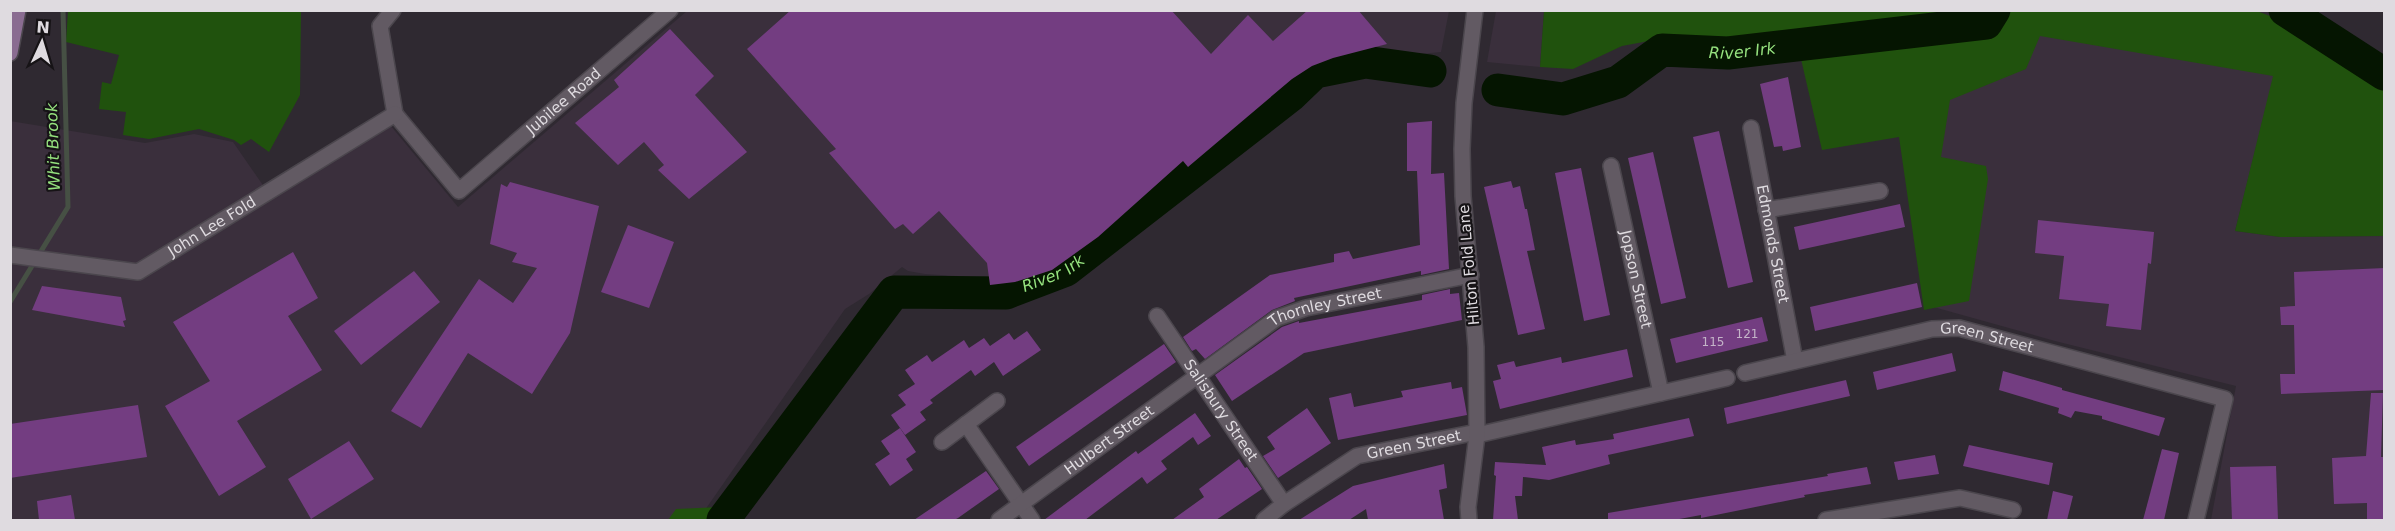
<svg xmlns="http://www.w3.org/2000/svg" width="2395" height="531" font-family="'DejaVu Sans',sans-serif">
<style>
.built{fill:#3a2f3c}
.green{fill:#20520d}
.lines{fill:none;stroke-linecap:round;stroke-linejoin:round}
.stream{stroke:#465044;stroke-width:5}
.river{stroke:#051501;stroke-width:33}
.building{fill:#733d81}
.street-casing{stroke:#4b464d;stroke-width:18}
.secondary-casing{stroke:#4b464d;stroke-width:18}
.street{stroke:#625a63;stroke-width:15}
.secondary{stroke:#8a6c91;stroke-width:15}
.labels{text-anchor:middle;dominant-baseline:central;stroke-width:4.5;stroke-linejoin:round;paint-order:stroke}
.number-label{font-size:12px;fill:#c4b4c8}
.street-label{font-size:15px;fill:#dfdbe0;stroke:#161316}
.water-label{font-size:16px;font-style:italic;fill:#95e17e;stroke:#161316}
</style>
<rect width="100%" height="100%" fill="#2f2931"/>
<!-- built -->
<g class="built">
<path d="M687 11H1449L1441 52 1335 62 1311 69 1128 218 1053 271 988 278 925 274 908 271 902 267 869 294 845 309 698 520H11L10 121 145 143 194 134 233 142 269 194 390 125 458 207Z"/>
<path d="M1496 11H1544L1540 67 1487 62Z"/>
<path d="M2031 23 2276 67 2235 231 2280 237 2384 236V520H2211L2236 386 2055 341 1930 306 1939 82Z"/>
</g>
<!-- green -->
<g class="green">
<path d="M68 11H301L300 95 269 152 251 139 241 145 234 140 199 129 149 139 123 135 126 112 99 109 102 82 111 84 119 55 66 42Z"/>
<path d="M1544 11V10L1967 11 1773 37 1654 40 1622 46 1573 69 1540 67Z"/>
<path d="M2008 11 2254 10 2278 19 2384 89V236L2280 237 2235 231 2273 76 2040 36 2026 69 1950 100 1941 157 1986 166 1988 179 1969 301 1924 310 1899 137 1822 150 1801 59 1977 39 1996 27Z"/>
<path d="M720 507 710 520H668L676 509Z"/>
</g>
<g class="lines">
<!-- stream -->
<path class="stream" d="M10 302 68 207 63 10"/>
<!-- river -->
<g class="river">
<path d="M2285 10 2384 74"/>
<path id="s1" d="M1498 90 1563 99 1618 82 1662 50 1728 53 1986 23 1994 10"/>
<path id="s2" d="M723 520 894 292 1006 293 1066 270 1290 96 1315 72 1365 62 1430 71"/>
</g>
</g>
<!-- building -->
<g class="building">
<path d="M791 10H1171L1211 54 1248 15 1273 41 1308 10H1358L1387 44 1333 58 1312 66 1292 79 1188 167 1183 161 1098 237 1052 270 1015 282 990 285 987 263 939 211 913 234 903 224 895 229 829 153 836 149 747 49Z"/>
<path d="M670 29 714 76 695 95 747 152 689 199 658 170 664 165 644 142 618 165 575 123 619 87 614 80Z"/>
<path d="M1788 77 1801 147 1783 151 1782 146 1774 147 1760 84Z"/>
<path d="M1432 121 1431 174 1444 173 1449 269 1421 275V271L1294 298 1295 301 1272 310 1205 359 1196 349 1192 351 1183 337 1270 275 1334 262V254L1349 251 1353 259 1420 245 1417 171H1407V123Z"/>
<path d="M1719 131 1753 282 1728 288 1693 137Z"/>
<path d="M1653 152 1686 298 1661 304 1628 158Z"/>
<path d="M1581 168 1610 315 1584 321 1555 173Z"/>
<path d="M1511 181 1513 188 1520 186 1525 209H1527L1535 250 1527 251 1545 329 1518 335 1484 187Z"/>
<path d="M510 182 599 206 570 333 532 394 468 353 421 428 391 411 479 279 513 303 537 268 512 262 517 253 490 244 501 184 507 187Z"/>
<path d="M1900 204 1905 227 1799 250 1794 227Z"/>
<path d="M2038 220 2154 232 2151 264 2148 263 2141 330 2106 326 2109 304 2059 299 2064 256 2035 253Z"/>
<path d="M628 225 674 242 649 308 601 292Z"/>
<path d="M293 252 318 298 288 316 322 370 237 421 266 467 219 496 165 406 210 381 173 322Z"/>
<path d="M2385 268V390L2281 394 2280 374H2295L2294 325H2281L2280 307 2295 306 2294 272Z"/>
<path d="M414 271 440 302 361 365 334 331Z"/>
<path d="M1917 283 1922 307 1815 331 1810 307Z"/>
<path d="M42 286 121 297 126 320 123 321 125 327 32 310Z"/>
<path d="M1450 289V294L1459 293 1462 320 1304 353 1232 401 1215 375 1282 327 1299 321V323L1422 300V295Z"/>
<path d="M1762 317 1768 341 1676 363 1670 339Z"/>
<path d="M1027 331 1041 350 1003 376 994 362 975 376 971 370 930 400 933 403 920 412 926 420 905 435 891 415 906 405 898 395 915 384 905 370 927 355 932 362 964 340 969 348 984 338 990 346 1009 333 1014 340Z"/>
<path d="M1164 344 1176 362 1029 466 1016 447Z"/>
<path d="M1627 349 1633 377 1500 409 1493 381 1501 379 1497 365 1514 361 1516 367 1561 357 1562 363Z"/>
<path d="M1952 353 1956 371 1877 390 1873 372Z"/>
<path d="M2003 371 2062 388V390L2165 418 2159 436 2102 419V416L2075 411 2071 418 2058 413 2059 408 1999 390Z"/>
<path d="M1846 380 1850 396 1727 424 1724 408Z"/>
<path d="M1451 382 1452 389 1462 387 1467 415 1338 440 1329 398 1351 393 1354 407 1403 397 1401 391Z"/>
<path d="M2371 393H2383L2381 457H2385V520H2367V503L2334 504 2332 458 2366 456Z"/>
<path d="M138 405 147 457 10 478V424Z"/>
<path d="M1307 408 1331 443 1278 478 1263 456 1275 449 1267 437Z"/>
<path d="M1195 413 1211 436 1198 445 1193 437 1161 461 1167 469 1147 484 1142 477 1085 520H1044L1136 451 1138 454Z"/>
<path d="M1689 418 1694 436 1608 455 1610 464 1549 480 1523 477 1522 496H1515L1518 520H1493L1496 476 1494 475 1495 462 1546 465 1542 447 1575 440 1576 445 1614 439 1613 434Z"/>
<path d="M900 428 916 452 906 459 913 470 890 486 875 464 890 454 881 441Z"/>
<path d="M349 441 374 479 311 519 288 479Z"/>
<path d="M1969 445 2053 463 2049 485 1963 466Z"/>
<path d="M2162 449 2179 453 2164 520H2143Z"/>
<path d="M1935 455 1939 474 1898 480 1894 462Z"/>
<path d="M1239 459 1245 468 1247 467 1262 489 1216 520H1172L1204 497 1199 489Z"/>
<path d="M1444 464 1447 488 1439 490 1444 520H1368L1366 509 1349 520H1299L1353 486Z"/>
<path d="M2276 466 2278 520H2232L2230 467Z"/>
<path d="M1867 467 1871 484 1804 495 1805 497 1701 518V515L1674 520H1608V513L1828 476 1827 474Z"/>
<path d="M986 471 999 489 958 518 954 520H914Z"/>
<path d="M2053 491 2073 496 2067 520H2047Z"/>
<path d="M71 495 75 520H39L37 501Z"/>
</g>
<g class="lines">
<defs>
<g id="street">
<path d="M393 10 380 26 395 114"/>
<path id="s3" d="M395 114 459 191 670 10"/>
<path id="s4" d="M1751 128 1795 361"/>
<path id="s5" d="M1611 166 1661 393"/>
<path d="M1766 210 1880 191"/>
<path id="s6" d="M10 255 138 272 395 114"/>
<path id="s7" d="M1157 316 1284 504"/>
<path id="s8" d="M1745 373 1932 329 1959 328 2225 399 2196 520"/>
<path d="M966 424 1032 520"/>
<path d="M1477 435 1727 378"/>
<path d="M942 442 997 401"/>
<path id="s9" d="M999 520 1277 318 1306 308 1471 275"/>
<path id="s10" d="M1264 520 1284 504 1357 456 1477 432"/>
<path d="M1469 520 1468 507 1477 435 1476 347 1463 196 1462 149 1464 103 1475 10"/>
<path d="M1826 520 1960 498 2013 510"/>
</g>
<path id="secondary" d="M10 53 18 10"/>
</defs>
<!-- street casing -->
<use href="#street" class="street-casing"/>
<!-- secondary casing -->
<use href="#secondary" class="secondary-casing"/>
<!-- street -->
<use href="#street" class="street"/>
<!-- secondary -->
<use href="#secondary" class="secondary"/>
</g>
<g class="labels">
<!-- number labels -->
<g class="number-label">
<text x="1747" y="334">121</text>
<text x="1713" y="342">115</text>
</g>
<!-- street labels -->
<g class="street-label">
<text stroke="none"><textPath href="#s3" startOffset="238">Jubilee Road</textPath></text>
<text stroke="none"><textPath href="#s6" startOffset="216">John Lee Fold</textPath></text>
<text stroke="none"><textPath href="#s4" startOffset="118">Edmonds Street</textPath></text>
<text transform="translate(1469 265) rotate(-95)">Hilton Fold Lane</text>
<text stroke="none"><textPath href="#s5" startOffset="116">Jopson Street</textPath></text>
<text stroke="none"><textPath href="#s9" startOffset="393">Thornley Street</textPath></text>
<text stroke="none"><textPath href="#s8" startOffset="248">Green Street</textPath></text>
<text stroke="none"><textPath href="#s7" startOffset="114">Salisbury Street</textPath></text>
<text stroke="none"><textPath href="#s9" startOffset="136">Hulbert Street</textPath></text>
<text stroke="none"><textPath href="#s10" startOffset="171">Green Street</textPath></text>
</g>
<!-- water labels -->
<g class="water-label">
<text stroke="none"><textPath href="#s1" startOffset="258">River Irk</textPath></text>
<text transform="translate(53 147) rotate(-92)">Whit Brook</text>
<text stroke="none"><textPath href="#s2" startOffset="448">River Irk</textPath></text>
</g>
</g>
<!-- border -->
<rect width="2395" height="531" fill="none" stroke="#dfdbe0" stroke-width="24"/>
<!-- north arrow -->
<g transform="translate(42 42) rotate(4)" stroke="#161316" stroke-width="4.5" paint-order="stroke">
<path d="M0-4.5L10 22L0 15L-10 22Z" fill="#dfdbe0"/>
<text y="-9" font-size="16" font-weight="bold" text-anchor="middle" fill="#dfdbe0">N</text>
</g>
</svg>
